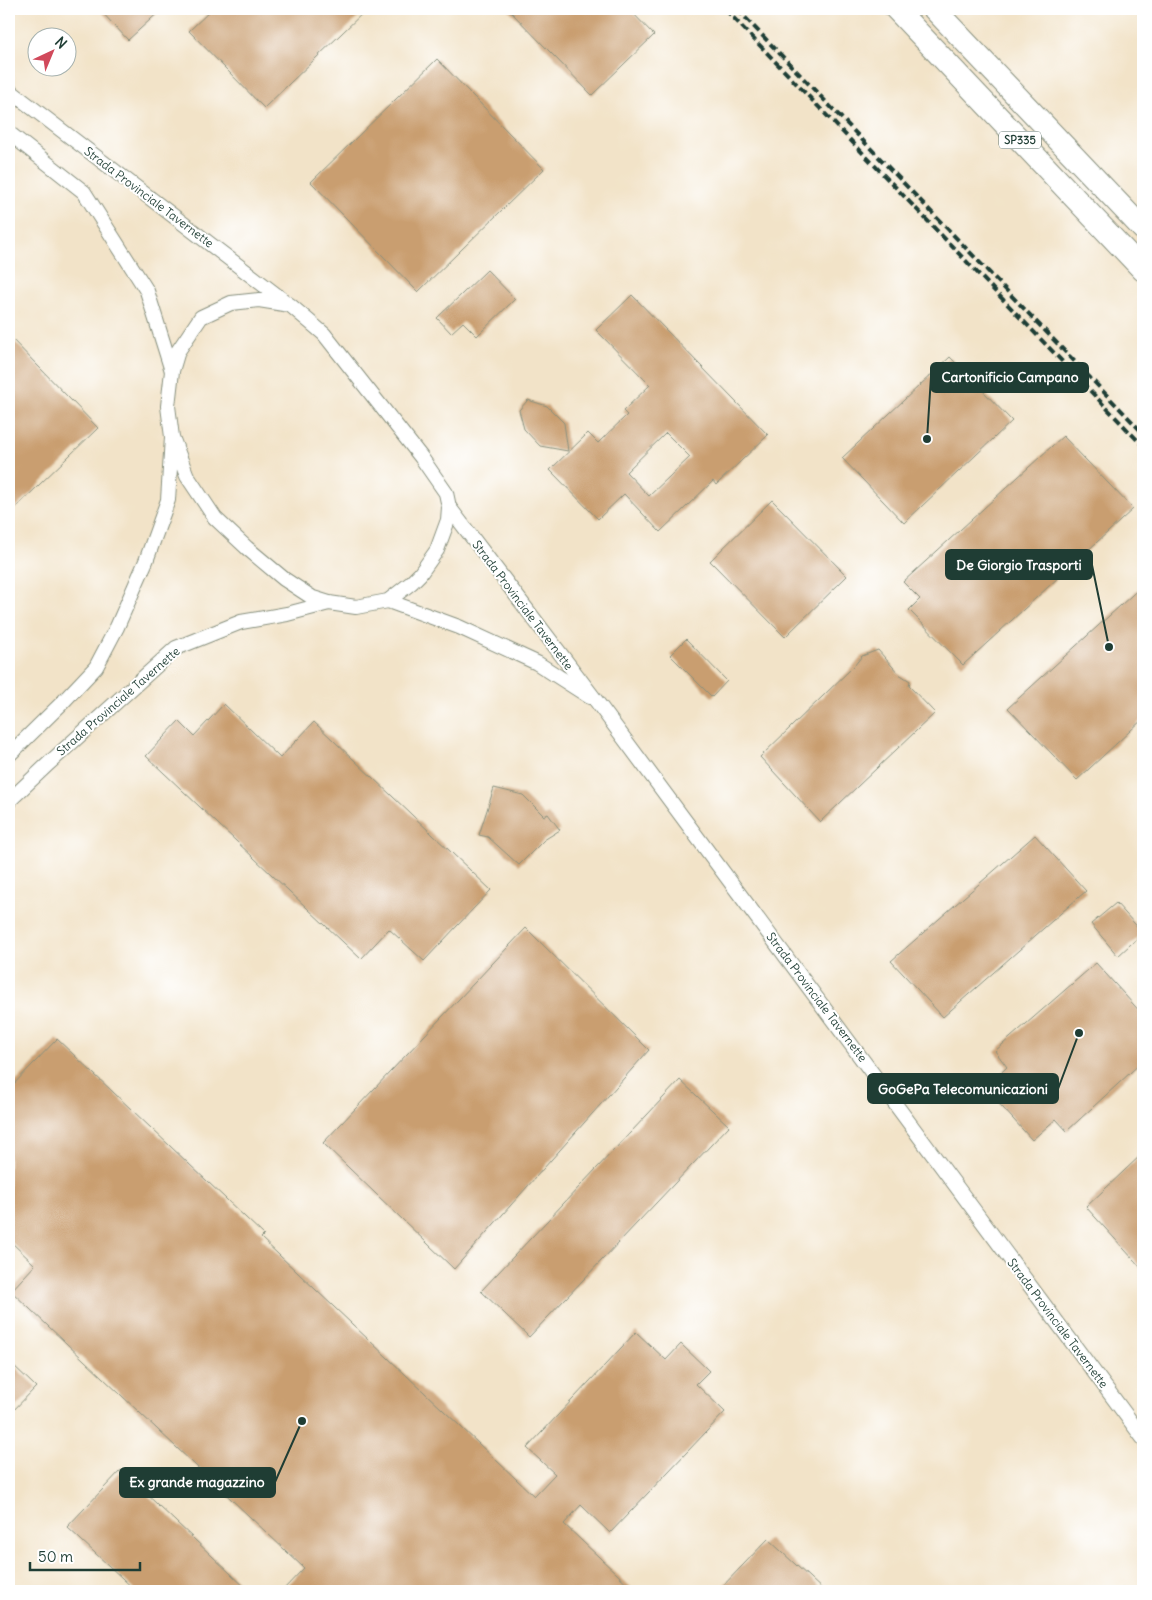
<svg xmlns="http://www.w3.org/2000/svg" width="1152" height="1600" font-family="Delius,sans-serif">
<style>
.building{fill:#c99e6f;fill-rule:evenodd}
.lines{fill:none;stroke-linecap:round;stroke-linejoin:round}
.minor-casing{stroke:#88907e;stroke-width:16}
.trunk-casing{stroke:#88907e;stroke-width:24}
.minor{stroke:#fff;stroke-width:14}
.trunk{stroke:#fff;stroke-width:22}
.rail{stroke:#1f3d34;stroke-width:4;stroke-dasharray:8 4;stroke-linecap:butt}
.labels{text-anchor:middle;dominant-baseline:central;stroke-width:4;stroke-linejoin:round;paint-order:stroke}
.shield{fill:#fff;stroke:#627771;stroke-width:1}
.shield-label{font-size:11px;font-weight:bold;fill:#1f3d34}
.street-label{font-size:12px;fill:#1f3d34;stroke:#fff}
.leader{fill:none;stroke:#1f3d34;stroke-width:2}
.callout-dot{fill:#1f3d34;stroke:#fff;stroke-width:2}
.callout{fill:#1f3d34;stroke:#1f3d34;stroke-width:2}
.callout-label{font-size:14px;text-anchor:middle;font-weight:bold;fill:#fff}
</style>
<rect width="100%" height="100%" fill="#fff"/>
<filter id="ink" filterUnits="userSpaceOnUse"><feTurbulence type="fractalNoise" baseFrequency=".02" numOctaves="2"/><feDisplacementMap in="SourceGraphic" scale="10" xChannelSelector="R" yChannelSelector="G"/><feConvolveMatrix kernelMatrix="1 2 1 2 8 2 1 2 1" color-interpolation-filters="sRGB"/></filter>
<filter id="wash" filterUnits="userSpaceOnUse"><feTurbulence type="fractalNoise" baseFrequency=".0096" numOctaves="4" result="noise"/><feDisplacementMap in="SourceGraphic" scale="20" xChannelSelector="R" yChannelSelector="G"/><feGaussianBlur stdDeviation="1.12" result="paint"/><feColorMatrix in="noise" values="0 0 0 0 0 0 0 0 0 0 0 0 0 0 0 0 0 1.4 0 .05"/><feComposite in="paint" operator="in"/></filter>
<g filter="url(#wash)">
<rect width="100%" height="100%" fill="#f2e3c8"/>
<g id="blocks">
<!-- building -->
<g class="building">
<path d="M99 9H162L128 40Z"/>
<path d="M212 9H367L264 108 189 31Z"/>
<path d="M508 9H629L654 35 592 95Z"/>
<path d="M437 59 544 169 418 292 311 182Z"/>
<path d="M487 270 515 299 477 336 463 322 451 333 437 318Z"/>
<path d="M632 295 768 435 716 485 713 481 660 532 624 494 598 519 550 470 588 433 598 443 627 415 623 411 650 385 596 330ZM666 433 690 457 649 496 626 472Z"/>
<path d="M9 336 98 428 9 514Z"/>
<path d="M950 357 1012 421 904 523 842 458Z"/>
<path d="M528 400 547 406 564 423 568 451 540 446 524 429 519 410Z"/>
<path d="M1063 436 1133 509 963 665 909 610 920 599 903 582Z"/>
<path d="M772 500 847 576 785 637 710 561Z"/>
<path d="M1143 585V719L1077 780 1008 708Z"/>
<path d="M686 639 727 681 712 697 670 655Z"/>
<path d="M878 650 899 674 910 681 909 686 935 713 820 822 760 757 854 666 862 656Z"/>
<path d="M224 704 280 758 314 722 491 890 424 961 389 929 361 959 146 756 179 721 194 736Z"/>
<path d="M494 788 523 795 544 816 548 814 560 830 544 840 519 865 488 837 479 835Z"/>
<path d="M1035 835 1086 891 943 1017 891 961Z"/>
<path d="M1116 903 1143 933 1118 956 1091 924Z"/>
<path d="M526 928 649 1050 454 1269 323 1143Z"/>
<path d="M1096 963 1143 1015V1061L1067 1131 1056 1119 1032 1140 985 1088 1007 1067 995 1051Z"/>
<path d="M57 1039 264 1235 261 1238 534 1496 555 1474 527 1448 636 1332 666 1360 681 1344 709 1371 696 1384 725 1412 610 1533 581 1505 564 1524 635 1591H282L304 1568 11 1291 35 1265 9 1240V1089Z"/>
<path d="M680 1080 729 1126 529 1337 481 1291Z"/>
<path d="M1143 1153V1270L1086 1207Z"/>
<path d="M9 1361 36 1387 9 1415Z"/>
<path d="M121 1470 249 1591H136L67 1527Z"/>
<path d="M768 1539 824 1591H718Z"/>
</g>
</g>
</g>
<g filter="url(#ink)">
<use href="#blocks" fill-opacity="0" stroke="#88907e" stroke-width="1"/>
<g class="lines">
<defs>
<g id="minor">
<path d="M9 90 287 303"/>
<path d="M9 133 84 192 147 291 172 371"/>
<path d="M449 507 597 702 1143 1438"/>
<path d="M388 601 459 627 537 663 590 697"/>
<path d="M9 755 61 704 96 667 117 627 146 561 168 500 172 437 168 406 172 371 178 351 201 317 231 303 259 300 290 305 324 334 421 457 446 493 449 507 448 520 437 550 420 574 411 583 388 601 356 607 329 603 313 598 284 579 247 548 215 518 187 476 172 437"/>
<path d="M9 801 47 765 176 648 241 622 287 614 329 603"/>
</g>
<g id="trunk">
<path d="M896 9 1143 270"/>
<path d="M934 9 1143 229"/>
</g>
</defs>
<!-- minor casing -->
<use href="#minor" class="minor-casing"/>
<!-- trunk casing -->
<use href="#trunk" class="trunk-casing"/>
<!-- minor -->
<use href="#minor" class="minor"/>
<!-- trunk -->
<use href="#trunk" class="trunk"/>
<!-- rail -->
<g class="rail">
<path d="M725 9 1143 446"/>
<path d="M737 9 1143 433"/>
</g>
</g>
</g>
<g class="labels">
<!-- shield labels -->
<rect class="shield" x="999" y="131.5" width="42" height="17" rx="4"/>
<g class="shield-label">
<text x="1020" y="140">SP335</text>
</g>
<!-- street labels -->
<g class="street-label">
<text transform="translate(149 197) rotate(37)">Strada Provinciale Tavernette</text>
<text transform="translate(523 605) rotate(53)">Strada Provinciale Tavernette</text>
<text transform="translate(118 701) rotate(-41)">Strada Provinciale Tavernette</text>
<text transform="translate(817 997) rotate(53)">Strada Provinciale Tavernette</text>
<text transform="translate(1058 1323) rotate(53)">Strada Provinciale Tavernette</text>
</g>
</g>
<!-- callouts -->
<path class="leader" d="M927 439L931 377M1109 647L1092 565M1079 1033L1058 1089M302 1421L275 1482"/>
<g class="callout-dot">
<circle cx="927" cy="439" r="5"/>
<circle cx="1109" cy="647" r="5"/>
<circle cx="1079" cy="1033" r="5"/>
<circle cx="302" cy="1421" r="5"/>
</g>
<g class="callout">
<rect x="931" y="363" width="157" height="29" rx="5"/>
<rect x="946" y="550" width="146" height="29" rx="5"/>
<rect x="868" y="1074" width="190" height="29" rx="5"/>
<rect x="120" y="1468" width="155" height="29" rx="5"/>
</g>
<g class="callout-label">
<text x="1010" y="382">Cartonificio Campano</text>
<text x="1019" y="570">De Giorgio Trasporti</text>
<text x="963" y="1094">GoGePa Telecomunicazioni</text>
<text x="197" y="1487">Ex grande magazzino</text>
</g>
<!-- margin -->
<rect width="1152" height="1600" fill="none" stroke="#fff" stroke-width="30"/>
<!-- north arrow -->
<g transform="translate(52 52) rotate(44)"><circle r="24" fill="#ffffff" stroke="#a5b1ae"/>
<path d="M0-4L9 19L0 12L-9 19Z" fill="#d1495b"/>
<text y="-8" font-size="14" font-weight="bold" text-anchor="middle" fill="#1f3d34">N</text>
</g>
<!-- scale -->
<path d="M30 1562v8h110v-8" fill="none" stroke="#1f3d34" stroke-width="2.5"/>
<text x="38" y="1562" font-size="15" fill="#1f3d34" stroke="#ffffff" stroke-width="4" paint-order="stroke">50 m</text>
</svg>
